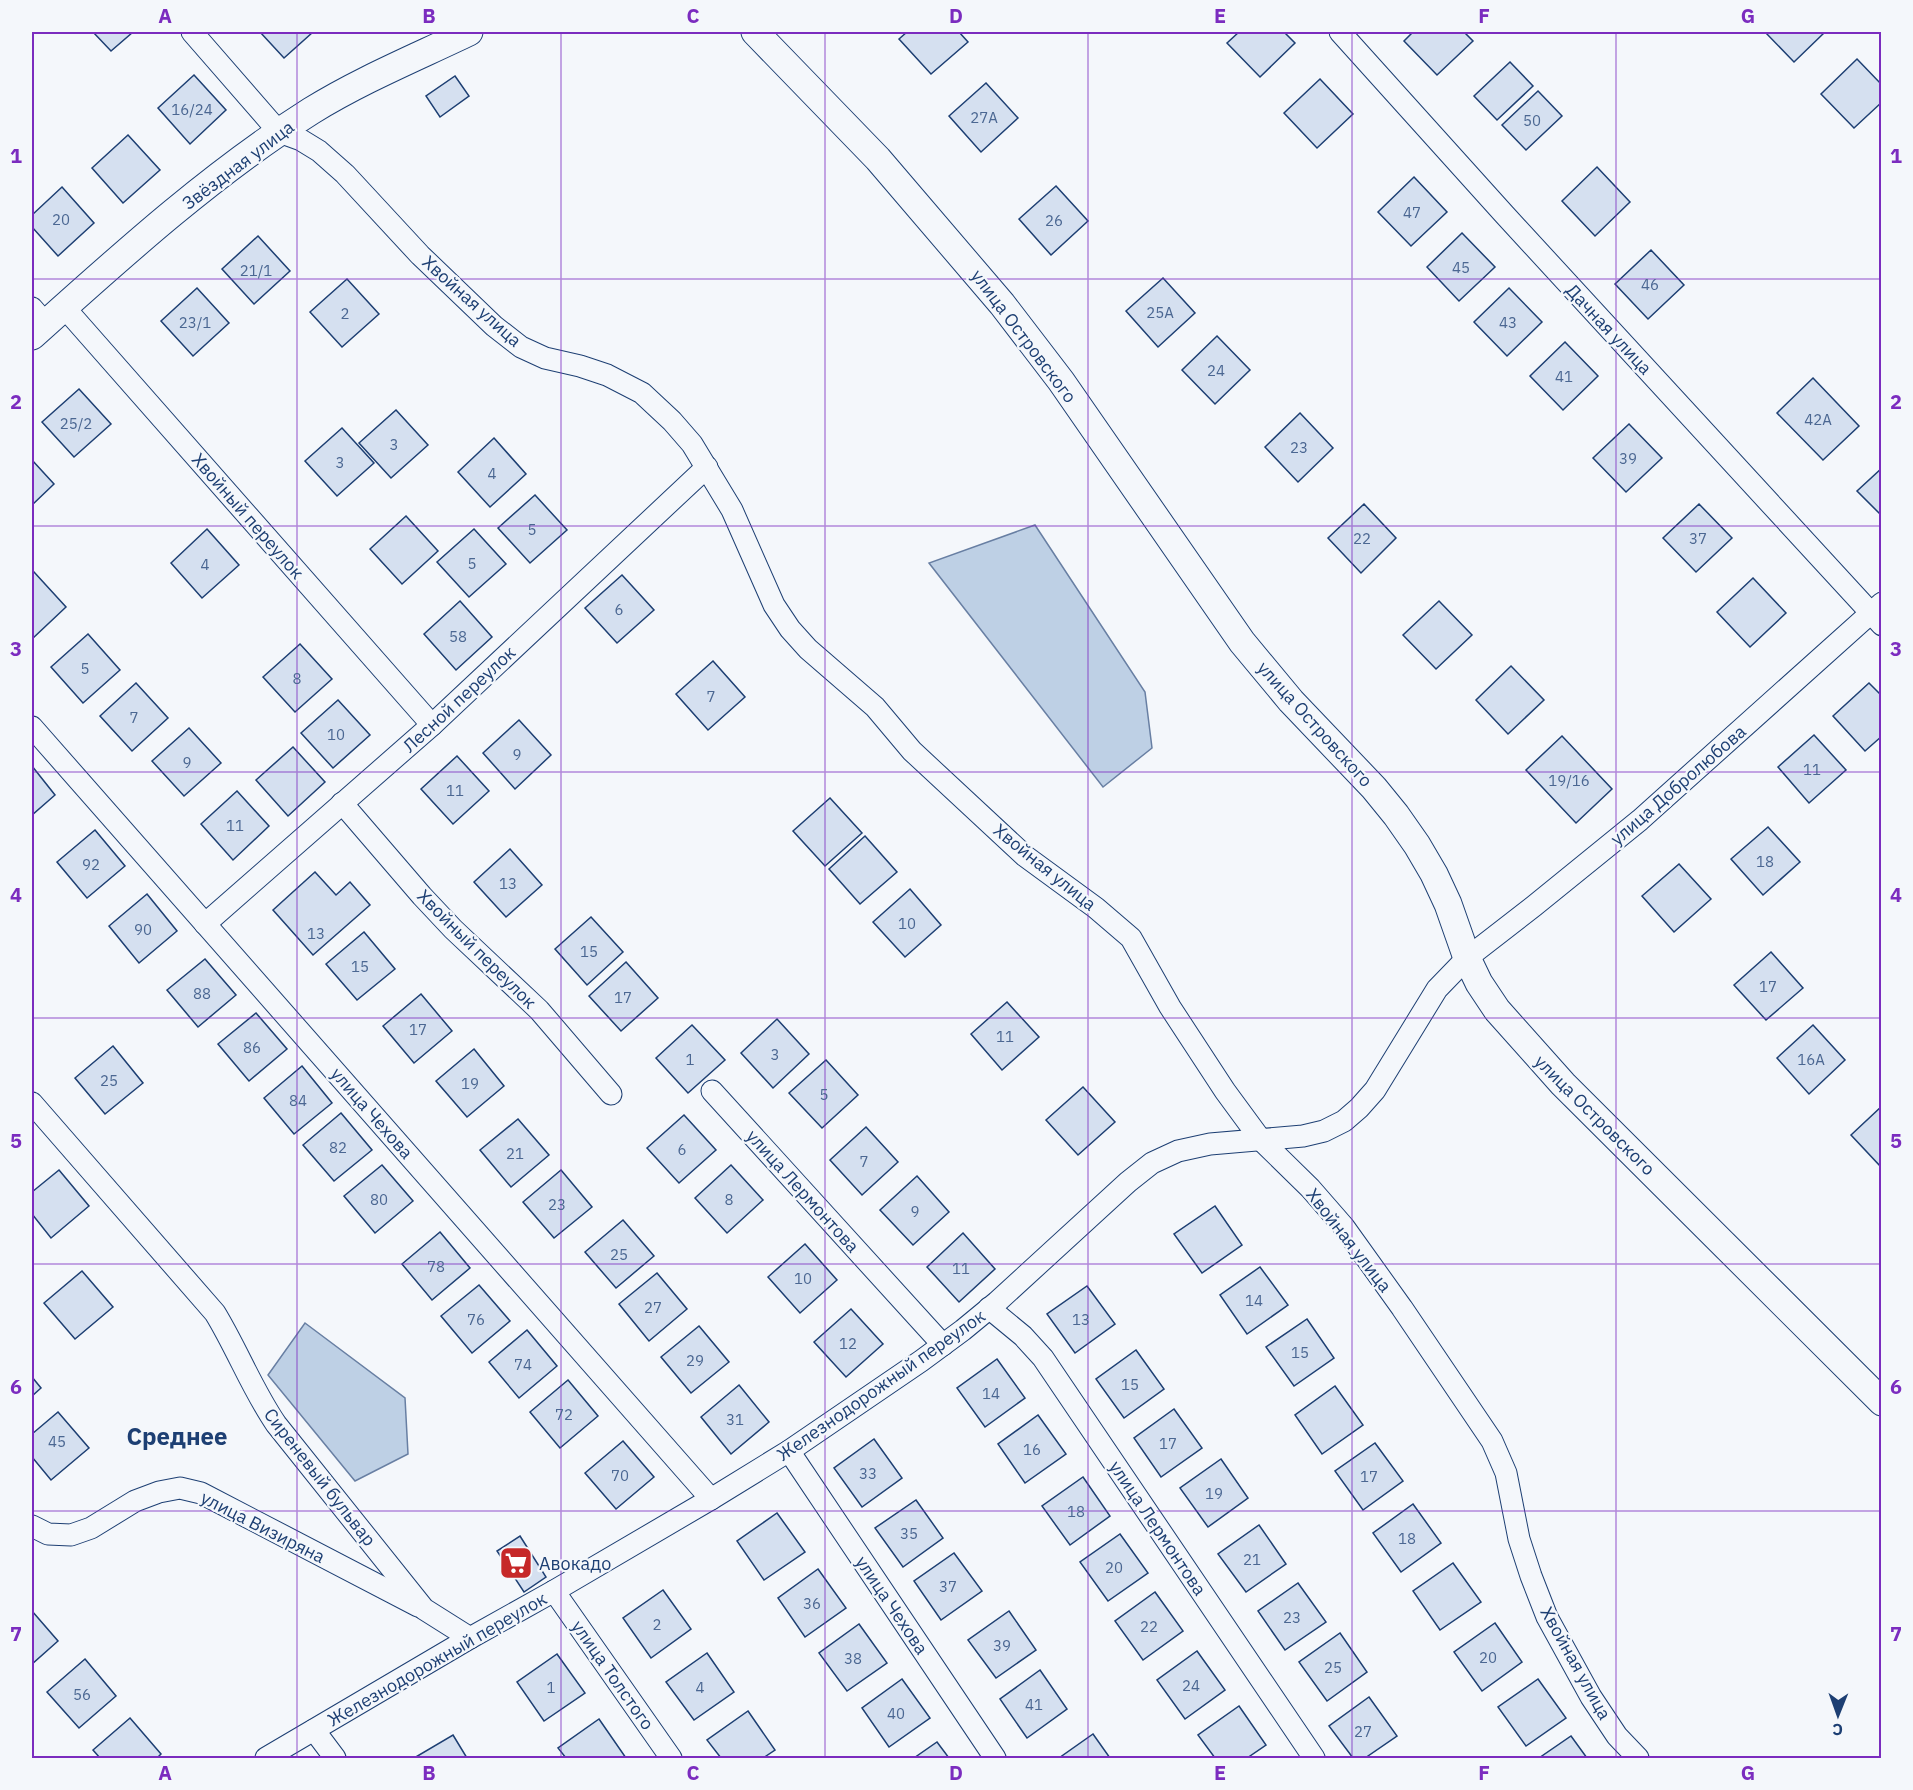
<svg xmlns="http://www.w3.org/2000/svg" width="1913" height="1790" font-family="'IBM Plex Sans',sans-serif">
<style>
.water{fill:#bed0e5;stroke:#687fa3;stroke-width:1.5}
.building{fill:#d5e0f0;stroke:#1d3f73;stroke-width:1.5}
.lines{fill:none;stroke-linecap:round;stroke-linejoin:round}
.minor-casing{stroke:#1d3f73;stroke-width:23}
.tertiary-casing{stroke:#1d3f73;stroke-width:29}
.minor{stroke:#f4f7fb;stroke-width:21}
.tertiary{stroke:#f4f7fb;stroke-width:27}
.grid{fill:none;stroke:#7b2cbf;stroke-width:1.5;stroke-opacity:0.55}
.labels{text-anchor:middle;dominant-baseline:central;stroke-width:4.5;stroke-linejoin:round;paint-order:stroke}
.number-label{font-size:15px;fill:#4b6792}
.street-label{font-size:18px;fill:#1d3f73;stroke:#f4f7fb}
.poi-label{font-size:18px;fill:#1d3f73;stroke:#f4f7fb;text-anchor:start}
.district-label{font-size:24px;font-weight:bold;fill:#1d3f73;stroke:#f4f7fb}
.neatline{fill:none;stroke:#7b2cbf;stroke-width:2}
.grid-label{font-size:20px;text-anchor:middle;font-weight:bold;fill:#7b2cbf}
</style>
<rect width="100%" height="100%" fill="#f4f7fb"/>
<!-- water -->
<g class="water">
<path d="M1035 525 1145 692 1152 748 1103 787 929 563Z"/>
<path d="M305 1323 405 1398 408 1454 355 1481 268 1375Z"/>
</g>
<!-- building -->
<g class="building">
<path d="M93 32H133L111 51Z"/>
<path d="M260 32H313L284 58Z"/>
<path d="M907 32H959L968 42 931 74 899 39Z"/>
<path d="M1239 32H1284L1295 43 1260 77 1227 43Z"/>
<path d="M1413 32H1464L1473 41 1437 75 1404 41Z"/>
<path d="M1765 32H1825L1794 62Z"/>
<path d="M1857 59 1882 85V102L1854 128 1821 94Z"/>
<path d="M1510 62 1533 86 1497 120 1474 96Z"/>
<path d="M194 75 226 110 190 144 158 108Z"/>
<path d="M455 76 469 96 440 117 426 96Z"/>
<path d="M1320 79 1353 114 1317 148 1284 113Z"/>
<path d="M986 83 1018 118 981 152 949 116Z"/>
<path d="M1538 91 1562 116 1526 150 1502 125Z"/>
<path d="M128 135 160 170 123 203 92 168Z"/>
<path d="M1597 167 1630 202 1595 236 1562 201Z"/>
<path d="M1414 177 1447 212 1411 246 1378 212Z"/>
<path d="M1056 186 1088 221 1051 255 1019 219Z"/>
<path d="M62 187 94 223 58 256 32 227V215Z"/>
<path d="M1462 233 1495 267 1459 301 1427 267Z"/>
<path d="M258 236 290 271 254 304 222 269Z"/>
<path d="M1651 250 1684 285 1648 319 1615 284Z"/>
<path d="M1163 278 1195 313 1158 347 1126 311Z"/>
<path d="M347 279 379 314 342 347 310 312Z"/>
<path d="M197 288 229 323 193 356 161 321Z"/>
<path d="M1509 288 1542 322 1507 356 1474 322Z"/>
<path d="M1217 336 1250 370 1215 404 1182 370Z"/>
<path d="M1565 342 1598 376 1563 410 1530 376Z"/>
<path d="M1813 378 1859 426 1823 460 1777 413Z"/>
<path d="M79 389 111 424 74 457 42 422Z"/>
<path d="M396 410 428 445 391 478 359 443Z"/>
<path d="M1300 413 1333 448 1298 482 1265 447Z"/>
<path d="M1629 424 1662 458 1626 492 1593 458Z"/>
<path d="M342 428 374 463 337 496 305 461Z"/>
<path d="M494 438 526 474 490 507 458 472Z"/>
<path d="M32 460 54 484 32 505Z"/>
<path d="M1882 468V516L1857 491Z"/>
<path d="M535 495 567 530 530 563 498 528Z"/>
<path d="M1364 504 1396 538 1361 573 1328 538Z"/>
<path d="M1699 504 1732 538 1696 572 1663 538Z"/>
<path d="M406 516 438 551 402 584 370 549Z"/>
<path d="M207 529 239 565 202 598 171 563Z"/>
<path d="M474 529 506 564 469 597 437 562Z"/>
<path d="M34 572 66 607 32 639V574Z"/>
<path d="M622 575 654 610 617 643 585 608Z"/>
<path d="M1753 578 1786 613 1750 647 1717 612Z"/>
<path d="M460 601 492 637 456 670 424 634Z"/>
<path d="M1439 601 1472 635 1436 669 1403 635Z"/>
<path d="M88 634 120 670 83 703 51 667Z"/>
<path d="M300 644 332 679 295 712 263 677Z"/>
<path d="M713 661 745 697 708 730 676 694Z"/>
<path d="M1511 666 1544 700 1508 734 1476 700Z"/>
<path d="M136 683 168 718 132 751 100 716Z"/>
<path d="M1869 683 1882 696V736L1865 751 1833 716Z"/>
<path d="M338 700 370 735 333 768 301 733Z"/>
<path d="M519 720 551 755 515 789 483 753Z"/>
<path d="M189 728 221 763 184 796 152 761Z"/>
<path d="M1814 735 1846 770 1809 803 1778 767Z"/>
<path d="M1562 736 1612 789 1576 823 1526 770Z"/>
<path d="M293 747 325 782 288 816 256 780Z"/>
<path d="M457 756 489 791 453 824 421 789Z"/>
<path d="M32 766 55 795 32 815Z"/>
<path d="M237 791 269 826 233 860 201 824Z"/>
<path d="M830 798 862 833 825 866 793 831Z"/>
<path d="M1768 827 1800 862 1763 895 1731 859Z"/>
<path d="M95 830 125 866 87 898 57 862Z"/>
<path d="M865 836 897 872 860 904 829 869Z"/>
<path d="M510 849 542 885 506 917 474 882Z"/>
<path d="M1679 864 1711 899 1674 932 1642 896Z"/>
<path d="M315 872 336 895 350 882 370 905 313 955 273 910Z"/>
<path d="M910 889 941 925 905 957 873 922Z"/>
<path d="M147 894 177 931 139 963 109 926Z"/>
<path d="M591 917 623 952 587 985 555 949Z"/>
<path d="M364 932 395 969 357 1000 326 964Z"/>
<path d="M1771 952 1803 988 1766 1020 1734 985Z"/>
<path d="M205 959 236 995 198 1027 167 990Z"/>
<path d="M626 962 658 998 621 1031 589 996Z"/>
<path d="M421 994 452 1031 414 1063 383 1026Z"/>
<path d="M1007 1002 1039 1037 1002 1070 971 1034Z"/>
<path d="M256 1013 287 1049 249 1081 218 1044Z"/>
<path d="M777 1019 809 1054 773 1088 741 1053Z"/>
<path d="M692 1025 725 1060 688 1093 656 1058Z"/>
<path d="M1813 1025 1845 1060 1809 1094 1777 1058Z"/>
<path d="M113 1046 143 1083 105 1114 75 1078Z"/>
<path d="M474 1049 504 1086 467 1117 436 1081Z"/>
<path d="M826 1060 858 1095 822 1128 789 1093Z"/>
<path d="M302 1066 332 1103 294 1134 264 1098Z"/>
<path d="M1083 1087 1115 1122 1078 1155 1046 1120Z"/>
<path d="M1882 1106V1168L1851 1135Z"/>
<path d="M341 1113 372 1150 334 1181 303 1145Z"/>
<path d="M684 1115 716 1150 679 1183 647 1148Z"/>
<path d="M518 1119 549 1155 511 1187 480 1150Z"/>
<path d="M866 1127 898 1162 862 1195 830 1160Z"/>
<path d="M382 1165 413 1201 375 1233 344 1196Z"/>
<path d="M731 1165 763 1200 727 1233 695 1198Z"/>
<path d="M59 1170 89 1206 51 1238 32 1214V1192Z"/>
<path d="M561 1170 592 1207 554 1238 523 1202Z"/>
<path d="M917 1176 949 1212 913 1245 880 1210Z"/>
<path d="M1215 1206 1242 1245 1202 1273 1174 1234Z"/>
<path d="M623 1220 654 1256 616 1288 585 1252Z"/>
<path d="M440 1232 470 1268 432 1300 402 1264Z"/>
<path d="M963 1233 995 1269 959 1302 927 1267Z"/>
<path d="M805 1244 837 1280 800 1313 768 1277Z"/>
<path d="M1260 1267 1288 1305 1247 1334 1220 1295Z"/>
<path d="M82 1271 113 1307 75 1339 44 1303Z"/>
<path d="M657 1273 687 1309 649 1341 619 1304Z"/>
<path d="M479 1285 510 1321 472 1353 441 1316Z"/>
<path d="M1087 1286 1115 1324 1075 1353 1047 1314Z"/>
<path d="M851 1309 883 1344 846 1377 814 1342Z"/>
<path d="M1307 1319 1334 1358 1294 1386 1266 1347Z"/>
<path d="M699 1326 729 1362 691 1393 661 1357Z"/>
<path d="M527 1330 557 1366 519 1398 489 1362Z"/>
<path d="M1136 1350 1164 1389 1124 1418 1096 1379Z"/>
<path d="M997 1359 1025 1398 985 1427 957 1388Z"/>
<path d="M32 1377 41 1388 32 1396Z"/>
<path d="M568 1380 598 1416 560 1448 530 1412Z"/>
<path d="M739 1385 769 1422 731 1454 701 1417Z"/>
<path d="M1335 1386 1363 1425 1322 1454 1295 1415Z"/>
<path d="M1174 1409 1202 1448 1161 1477 1134 1438Z"/>
<path d="M58 1412 89 1448 51 1480 32 1457V1434Z"/>
<path d="M1038 1415 1066 1454 1025 1483 998 1444Z"/>
<path d="M874 1439 902 1478 862 1507 834 1468Z"/>
<path d="M623 1441 654 1477 616 1509 585 1473Z"/>
<path d="M1375 1443 1403 1481 1363 1510 1335 1471Z"/>
<path d="M1221 1459 1248 1498 1208 1527 1180 1488Z"/>
<path d="M1083 1477 1110 1516 1070 1545 1042 1506Z"/>
<path d="M916 1500 943 1538 903 1567 875 1528Z"/>
<path d="M1413 1504 1441 1543 1401 1572 1373 1533Z"/>
<path d="M777 1513 805 1552 764 1580 737 1541Z"/>
<path d="M1259 1525 1286 1564 1246 1592 1218 1554Z"/>
<path d="M1120 1534 1148 1573 1108 1601 1080 1562Z"/>
<path d="M520 1536 546 1577 524 1592 497 1551Z"/>
<path d="M954 1553 982 1591 941 1620 914 1581Z"/>
<path d="M1453 1563 1481 1602 1440 1630 1413 1591Z"/>
<path d="M818 1569 846 1608 805 1637 778 1598Z"/>
<path d="M1298 1583 1326 1622 1285 1650 1258 1611Z"/>
<path d="M663 1590 691 1629 651 1658 623 1618Z"/>
<path d="M1155 1592 1183 1631 1143 1660 1115 1621Z"/>
<path d="M32 1611 58 1641 32 1664Z"/>
<path d="M1009 1611 1036 1650 996 1678 968 1640Z"/>
<path d="M1495 1623 1522 1662 1482 1691 1454 1652Z"/>
<path d="M859 1624 887 1663 847 1691 819 1653Z"/>
<path d="M1340 1633 1367 1672 1327 1701 1299 1662Z"/>
<path d="M1197 1651 1225 1690 1185 1719 1157 1680Z"/>
<path d="M707 1653 734 1692 694 1720 666 1682Z"/>
<path d="M557 1654 585 1693 544 1721 517 1682Z"/>
<path d="M85 1659 116 1696 79 1728 47 1692Z"/>
<path d="M1040 1670 1067 1709 1027 1738 1000 1699Z"/>
<path d="M902 1679 930 1718 889 1747 862 1708Z"/>
<path d="M1538 1679 1566 1718 1526 1746 1498 1707Z"/>
<path d="M1369 1697 1397 1736 1365 1758H1353L1329 1726Z"/>
<path d="M1239 1706 1266 1745 1247 1758H1215L1198 1735Z"/>
<path d="M748 1711 775 1750 763 1758H721L707 1740Z"/>
<path d="M130 1718 161 1754 157 1758H100L93 1750Z"/>
<path d="M599 1719 626 1758H566L558 1748Z"/>
<path d="M1093 1734 1110 1758H1059Z"/>
<path d="M453 1735 467 1758H414Z"/>
<path d="M1571 1736 1587 1758H1539Z"/>
<path d="M937 1742 949 1758H914Z"/>
</g>
<g class="lines">
<defs>
<g id="minor">
<path d="M192 32 279 132 301 140 319 151 345 174 420 255 494 326 521 347 545 358 580 366 607 375 642 393 672 421 692 444 732 510 774 605 790 629 808 649 875 707 912 751 1025 856 1096 908 1131 938 1170 1007 1225 1091 1261 1140 1310 1188 1344 1227 1402 1308 1492 1441 1506 1473 1519 1539 1531 1576 1547 1617 1591 1697 1617 1736 1638 1758"/>
<path d="M1340 32 1504 214 1882 625"/>
<path d="M64 307 432 725"/>
<path d="M32 308 46 324"/>
<path d="M32 727 711 1499"/>
<path d="M342 803 422 896 453 929 539 1010 611 1094"/>
<path d="M205 924 432 725 707 467"/>
<path d="M712 1091 943 1345"/>
<path d="M32 1103 215 1313C237 1349 252 1389 276 1424L424 1609 470 1638"/>
<path d="M989 1308 1023 1336 1043 1358 1314 1758"/>
<path d="M789 1451 995 1758"/>
<path d="M32 1526 48 1534 71 1535 91 1528 135 1501 159 1492 180 1488 201 1493 418 1606"/>
<path d="M554 1591 671 1758"/>
<path d="M314 1730 335 1758"/>
<path d="M266 1758 470 1638 554 1591 711 1499 789 1451 921 1361 963 1330 997 1302 1128 1182 1152 1163 1178 1151 1210 1144 1303 1136 1324 1131 1344 1121 1359 1108 1375 1090 1437 989 1467 958 1534 906 1640 820 1882 603"/>
</g>
<g id="tertiary">
<path d="M755 32 878 159 1002 304 1061 381 1242 642 1291 701 1374 788 1396 815 1417 845 1434 874 1448 904 1467 958 1479 983 1497 1010 1563 1084 1882 1402"/>
<path d="M32 336C120 257 210 175 311 111 361 80 417 57 469 32"/>
</g>
</defs>
<!-- minor casing -->
<use href="#minor" class="minor-casing"/>
<!-- tertiary casing -->
<use href="#tertiary" class="tertiary-casing"/>
<!-- minor -->
<use href="#minor" class="minor"/>
<!-- tertiary -->
<use href="#tertiary" class="tertiary"/>
</g>
<!-- grid -->
<path class="grid" d="M297 32V1758M561 32V1758M825 32V1758M1088 32V1758M1352 32V1758M1616 32V1758M32 279H1882M32 526H1882M32 772H1882M32 1018H1882M32 1264H1882M32 1511H1882"/>
<!-- icons -->
<defs>
<symbol id="supermarket-square" viewBox="-11 -11 22 22"><rect x="-9" y="-9" width="18" height="18" rx="4" fill="#c62828" stroke="#f4f7fb"/><path d="M-6-5.5h2.5l.6 2H6L4.5 2H-2.5L-4.4-4H-6ZM-1.5 3.2a1.3 1.3 0 1 0 .1 0ZM3 3.2a1.3 1.3 0 1 0 .1 0Z" fill="#fff"/></symbol>
</defs>
<g fill-rule="evenodd">
<use href="#supermarket-square" x="497" y="1544" width="38" height="38"/>
</g>
<g class="labels">
<!-- number labels -->
<g class="number-label">
<text x="192" y="109">16/24</text>
<text x="984" y="117">27А</text>
<text x="1532" y="120">50</text>
<text x="1412" y="212">47</text>
<text x="61" y="219">20</text>
<text x="1054" y="220">26</text>
<text x="1461" y="267">45</text>
<text x="256" y="270">21/1</text>
<text x="1650" y="284">46</text>
<text x="1160" y="312">25А</text>
<text x="345" y="313">2</text>
<text x="195" y="322">23/1</text>
<text x="1508" y="322">43</text>
<text x="1216" y="370">24</text>
<text x="1564" y="376">41</text>
<text x="1818" y="419">42А</text>
<text x="76" y="423">25/2</text>
<text x="394" y="444">3</text>
<text x="1299" y="447">23</text>
<text x="1628" y="458">39</text>
<text x="340" y="462">3</text>
<text x="492" y="473">4</text>
<text x="532" y="529">5</text>
<text x="1362" y="538">22</text>
<text x="1698" y="538">37</text>
<text x="472" y="563">5</text>
<text x="205" y="564">4</text>
<text x="619" y="609">6</text>
<text x="458" y="636">58</text>
<text x="85" y="668">5</text>
<text x="297" y="678">8</text>
<text x="711" y="696">7</text>
<text x="134" y="717">7</text>
<text x="336" y="734">10</text>
<text x="517" y="754">9</text>
<text x="187" y="762">9</text>
<text x="1812" y="769">11</text>
<text x="1569" y="780">19/16</text>
<text x="455" y="790">11</text>
<text x="235" y="825">11</text>
<text x="1765" y="861">18</text>
<text x="91" y="864">92</text>
<text x="508" y="883">13</text>
<text x="907" y="923">10</text>
<text x="143" y="929">90</text>
<text x="316" y="933">13</text>
<text x="589" y="951">15</text>
<text x="360" y="966">15</text>
<text x="1768" y="986">17</text>
<text x="202" y="993">88</text>
<text x="623" y="997">17</text>
<text x="418" y="1029">17</text>
<text x="1005" y="1036">11</text>
<text x="252" y="1047">86</text>
<text x="775" y="1054">3</text>
<text x="690" y="1059">1</text>
<text x="1811" y="1059">16А</text>
<text x="109" y="1080">25</text>
<text x="470" y="1083">19</text>
<text x="824" y="1094">5</text>
<text x="298" y="1100">84</text>
<text x="338" y="1147">82</text>
<text x="682" y="1149">6</text>
<text x="515" y="1153">21</text>
<text x="864" y="1161">7</text>
<text x="379" y="1199">80</text>
<text x="729" y="1199">8</text>
<text x="557" y="1204">23</text>
<text x="915" y="1211">9</text>
<text x="619" y="1254">25</text>
<text x="436" y="1266">78</text>
<text x="961" y="1268">11</text>
<text x="803" y="1278">10</text>
<text x="1254" y="1300">14</text>
<text x="653" y="1307">27</text>
<text x="476" y="1319">76</text>
<text x="1081" y="1319">13</text>
<text x="848" y="1343">12</text>
<text x="1300" y="1352">15</text>
<text x="695" y="1360">29</text>
<text x="523" y="1364">74</text>
<text x="1130" y="1384">15</text>
<text x="991" y="1393">14</text>
<text x="564" y="1414">72</text>
<text x="735" y="1419">31</text>
<text x="57" y="1441">45</text>
<text x="1168" y="1443">17</text>
<text x="1032" y="1449">16</text>
<text x="868" y="1473">33</text>
<text x="620" y="1475">70</text>
<text x="1369" y="1476">17</text>
<text x="1214" y="1493">19</text>
<text x="1076" y="1511">18</text>
<text x="909" y="1533">35</text>
<text x="1407" y="1538">18</text>
<text x="1252" y="1559">21</text>
<text x="1114" y="1567">20</text>
<text x="948" y="1586">37</text>
<text x="812" y="1603">36</text>
<text x="1292" y="1617">23</text>
<text x="657" y="1624">2</text>
<text x="1149" y="1626">22</text>
<text x="1002" y="1645">39</text>
<text x="1488" y="1657">20</text>
<text x="853" y="1658">38</text>
<text x="1333" y="1667">25</text>
<text x="1191" y="1685">24</text>
<text x="551" y="1687">1</text>
<text x="700" y="1687">4</text>
<text x="82" y="1694">56</text>
<text x="1034" y="1704">41</text>
<text x="896" y="1713">40</text>
<text x="1363" y="1731">27</text>
</g>
<!-- street labels -->
<g class="street-label">
<text transform="translate(238 165) rotate(-37)">Звёздная улица</text>
<text transform="translate(472 301) rotate(42)">Хвойная улица</text>
<text transform="translate(1609 329) rotate(47)">Дачная улица</text>
<text transform="translate(1024 336) rotate(53)">улица Островского</text>
<text transform="translate(248 516) rotate(49)">Хвойный переулок</text>
<text transform="translate(459 699) rotate(-43)">Лесной переулок</text>
<text transform="translate(1315 724) rotate(48)">улица Островского</text>
<text transform="translate(1678 785) rotate(-41)">улица Добролюбова</text>
<text transform="translate(1045 867) rotate(39)">Хвойная улица</text>
<text transform="translate(477 949) rotate(45)">Хвойный переулок</text>
<text transform="translate(372 1113) rotate(49)">улица Чехова</text>
<text transform="translate(1595 1115) rotate(45)">улица Островского</text>
<text transform="translate(803 1191) rotate(48)">улица Лермонтова</text>
<text transform="translate(1349 1240) rotate(52)">Хвойная улица</text>
<text transform="translate(881 1385) rotate(-35)">Железнодорожный переулок</text>
<text transform="translate(320 1477) rotate(52)">Сиреневый бульвар</text>
<text transform="translate(263 1527) rotate(27)">улица Визиряна</text>
<text transform="translate(1158 1528) rotate(56)">улица Лермонтова</text>
<text transform="translate(892 1605) rotate(56)">улица Чехова</text>
<text transform="translate(437 1659) rotate(-30)">Железнодорожный переулок</text>
<text transform="translate(1576 1663) rotate(61)">Хвойная улица</text>
<text transform="translate(613 1675) rotate(55)">улица Толстого</text>
</g>
<!-- poi labels -->
<g class="poi-label">
<text x="539" y="1563">Авокадо</text>
</g>
<!-- district labels -->
<g class="district-label">
<text x="177" y="1436">Среднее</text>
</g>
</g>
<!-- border -->
<rect width="1913" height="1790" fill="none" stroke="#f4f7fb" stroke-width="66"/>
<!-- north arrow -->
<g transform="translate(1838 1715) rotate(181)" stroke="#f4f7fb" stroke-width="4.5" paint-order="stroke">
<path d="M0-4.5L10 22L0 15L-10 22Z" fill="#1d3f73"/>
<text y="-9" font-size="16" font-weight="bold" text-anchor="middle" fill="#1d3f73">С</text>
</g>
<rect x="33" y="33" width="1847" height="1724" class="neatline"/>
<g class="grid-label">
<text x="165" y="23">A</text>
<text x="429" y="23">B</text>
<text x="693" y="23">C</text>
<text x="956" y="23">D</text>
<text x="1220" y="23">E</text>
<text x="1484" y="23">F</text>
<text x="1748" y="23">G</text>
<text x="16" y="163">1</text>
<text x="1896" y="163">1</text>
<text x="16" y="409">2</text>
<text x="1896" y="409">2</text>
<text x="16" y="656">3</text>
<text x="1896" y="656">3</text>
<text x="16" y="902">4</text>
<text x="1896" y="902">4</text>
<text x="16" y="1148">5</text>
<text x="1896" y="1148">5</text>
<text x="16" y="1394">6</text>
<text x="1896" y="1394">6</text>
<text x="16" y="1641">7</text>
<text x="1896" y="1641">7</text>
<text x="165" y="1780">A</text>
<text x="429" y="1780">B</text>
<text x="693" y="1780">C</text>
<text x="956" y="1780">D</text>
<text x="1220" y="1780">E</text>
<text x="1484" y="1780">F</text>
<text x="1748" y="1780">G</text>
</g>
</svg>
